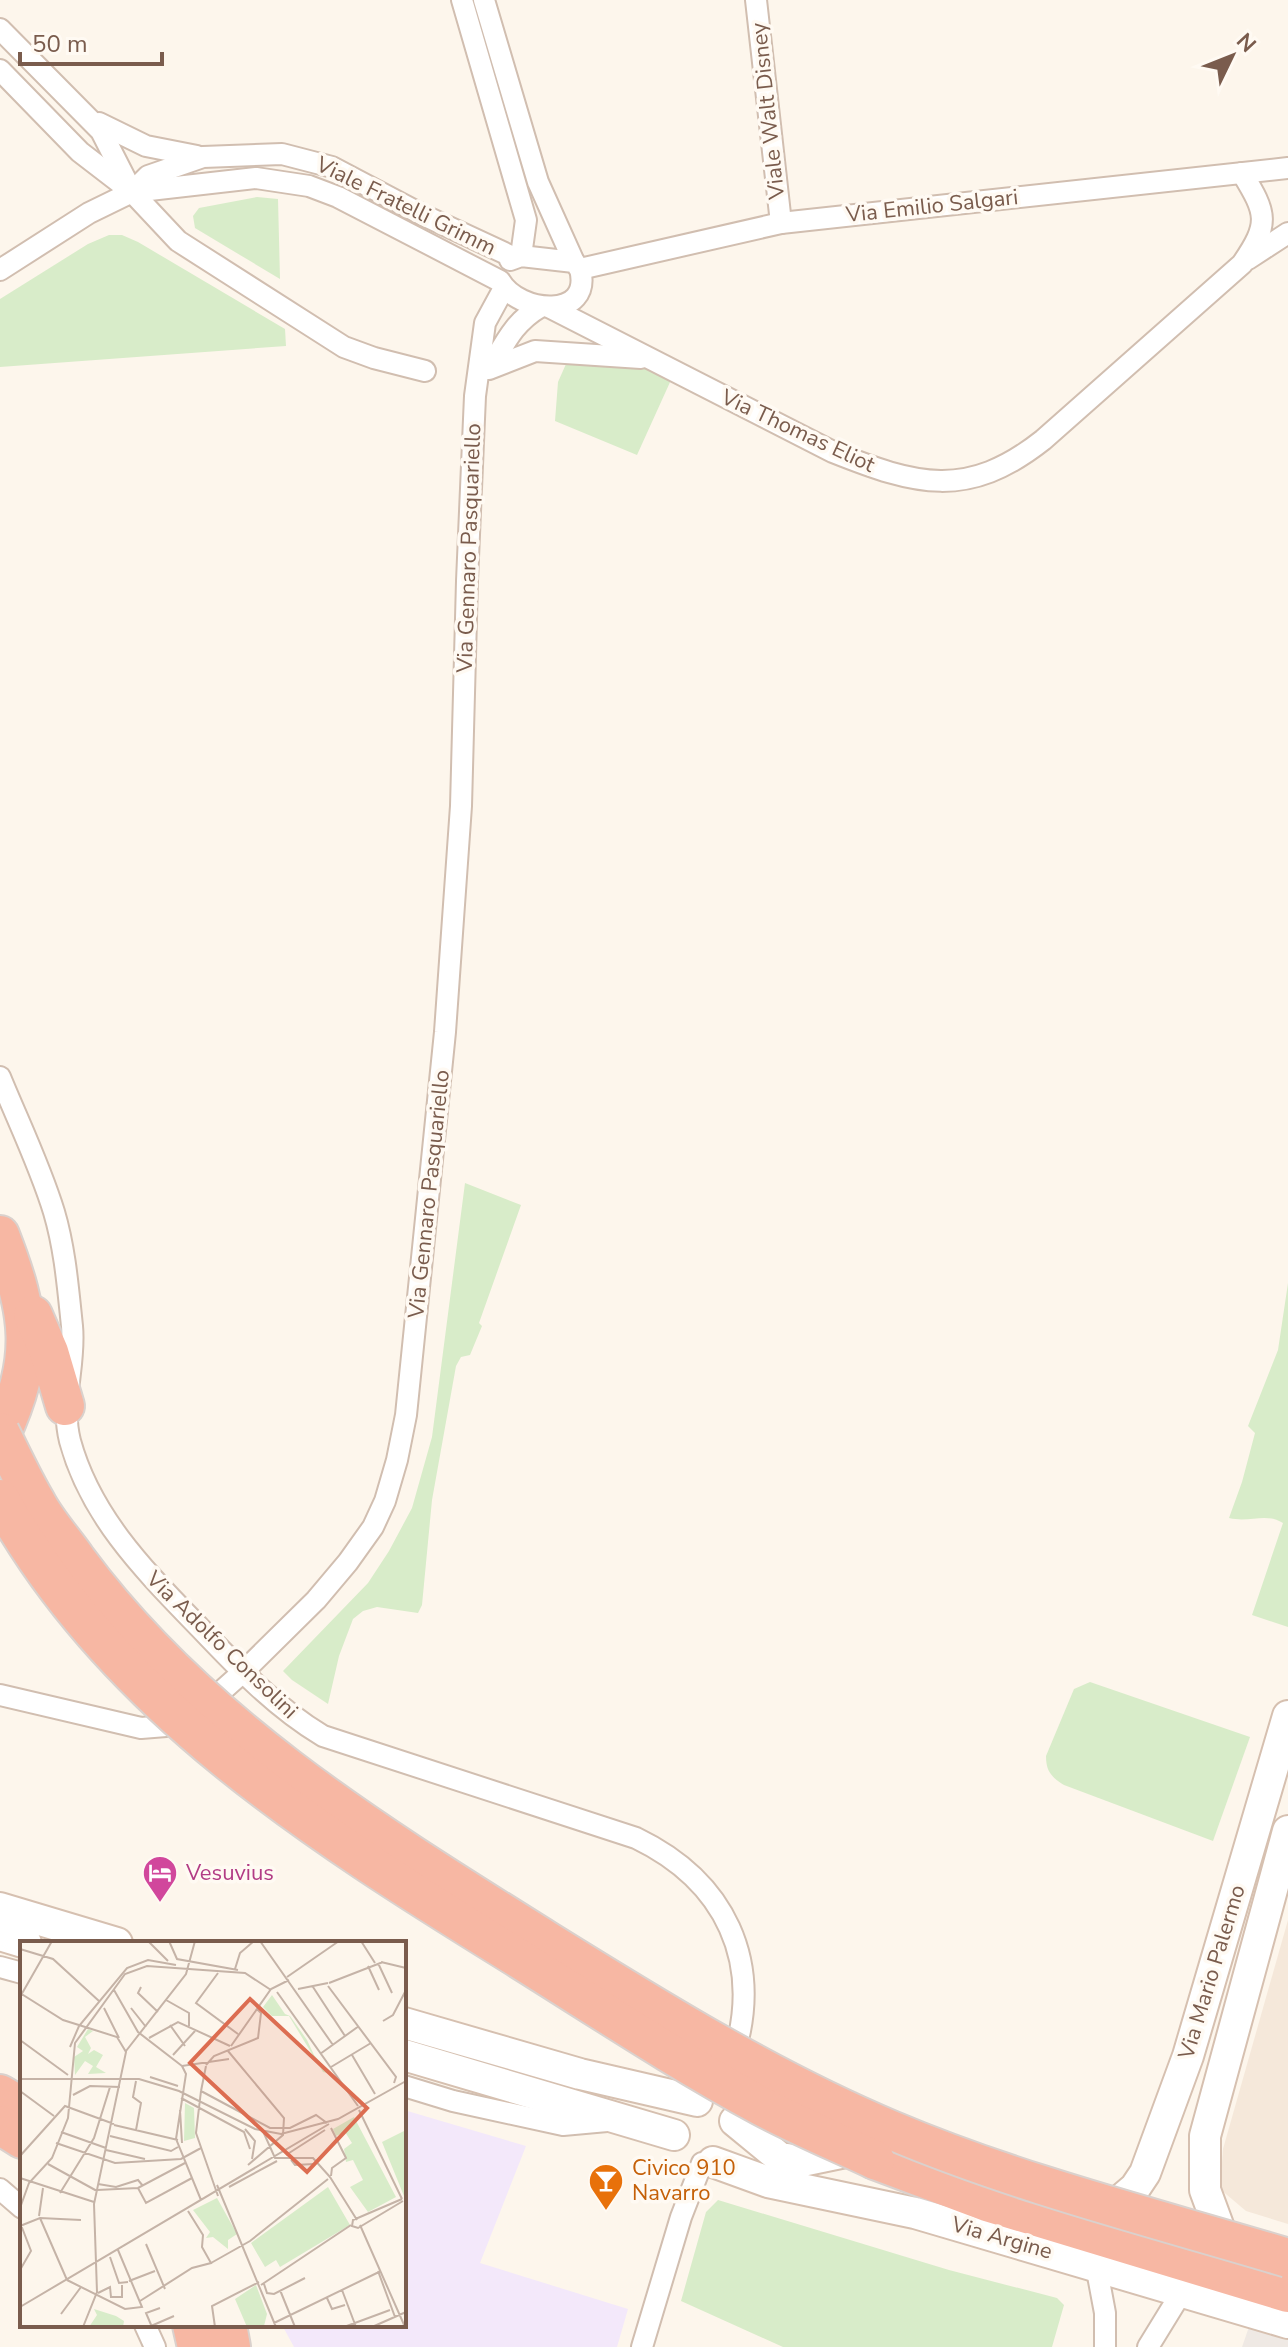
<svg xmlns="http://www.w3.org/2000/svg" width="1288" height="2347" font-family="'Nunito Sans',sans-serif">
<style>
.residential{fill:#f5e8da}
.industrial{fill:#efe9e4}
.education{fill:#f3e8fa}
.green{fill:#d8ecc9}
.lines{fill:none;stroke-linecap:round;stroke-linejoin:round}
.street-casing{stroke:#d1beb0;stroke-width:24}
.secondary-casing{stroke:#d6c0b0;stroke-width:34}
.highway-casing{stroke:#dad1cd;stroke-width:42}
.street{stroke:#fff;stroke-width:20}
.secondary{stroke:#fff;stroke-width:30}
.highway{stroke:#f7b7a3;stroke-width:38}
.highway-bridge-casing{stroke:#dad1cd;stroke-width:42;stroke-linecap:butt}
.highway-bridge{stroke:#f7b7a3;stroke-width:38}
.labels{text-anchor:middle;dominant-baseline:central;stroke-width:7;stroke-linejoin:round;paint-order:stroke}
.street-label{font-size:22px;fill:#7a5c4d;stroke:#fffaf3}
.hotel-label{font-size:22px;fill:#b23c85;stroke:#fffaf3;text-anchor:start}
.food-label{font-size:22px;fill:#c56008;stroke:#fffaf3;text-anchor:start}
.inset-road{fill:none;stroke:#c5b3a7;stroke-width:2}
.view{fill:#dc6d51;fill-opacity:0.15;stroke:#dc6d51;stroke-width:4}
.inset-edge{fill:none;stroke:#7a5c4d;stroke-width:4}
</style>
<rect width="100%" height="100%" fill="#fdf6ec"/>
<!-- residential -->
<path class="residential" d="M1288 1920V2224L1246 2211 1220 2189 1223 2149Z"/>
<!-- industrial -->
<path class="industrial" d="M1250 2324 1288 2335V2347H1242Z"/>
<!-- education -->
<path class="education" d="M404 2110 526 2146 480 2263 628 2309 617 2347H294L282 2325H404Z"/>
<!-- green -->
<g class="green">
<path d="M257 197 278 199 280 279 195 228 193 216 199 208Z"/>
<path d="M109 235H122L138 242 285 329 286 346 0 367V299L88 244Z"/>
<path d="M622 352 671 380 637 455 555 421 558 382 570 355 607 366Z"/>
<path d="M465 1183 521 1205 479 1323 482 1326 470 1355 461 1357 456 1366 432 1500 422 1605 418 1613 377 1607 363 1611 353 1619 339 1656 328 1704 292 1680 283 1671 368 1583 389 1551 412 1508 432 1437Z"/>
<path d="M1288 1283V1627L1252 1615 1283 1523C1265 1512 1251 1523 1229 1518L1242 1482 1255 1433 1248 1426 1278 1350Z"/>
<path d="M1090 1682 1250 1737 1213 1841 1064 1785C1051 1777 1046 1771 1046 1756L1074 1689Z"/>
<path d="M718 2200 949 2270 1057 2298 1064 2305 1052 2347H783L681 2301 706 2212Z"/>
</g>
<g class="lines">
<defs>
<g id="street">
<path d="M462 0 526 220 521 256"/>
<path d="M484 0 538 182 574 262"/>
<path d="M756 0 781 223"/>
<path d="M0 29 101 131 130 188"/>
<path d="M0 70 80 152 132 192 178 241 344 347 374 358 425 371"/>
<path d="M99 123 146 146 197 156"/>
<path d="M132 192 148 176 203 157 282 154 332 167 423 215 513 257"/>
<path d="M1248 259 1288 233"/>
<path d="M510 260 521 256 574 262 580 269"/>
<path d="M580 269 781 223 1288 168"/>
<path d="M0 270 89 213 132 192 256 178 309 186 338 197 500 281C519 314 593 320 580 269"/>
<path d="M549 307 833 452C916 485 967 500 1043 440L1242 264C1270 223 1267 214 1242 173"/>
<path d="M490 368C505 343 514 322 540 307"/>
<path d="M489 369 535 351 641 358"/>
<path d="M0 1077C18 1121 40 1166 54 1212 65 1249 68 1288 72 1326 76 1365 60 1402 70 1441 91 1518 146 1572 200 1628 238 1668 275 1707 323 1736L636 1838C725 1881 764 1961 733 2058"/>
<path d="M0 1695 141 1728 166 1726 197 1713 243 1672 316 1600 348 1562 373 1527 385 1501 397 1460 406 1415 445 1032 461 806 467 581 475 396 485 323 504 288"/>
<path d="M0 1967 22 1973"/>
<path d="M404 2086 453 2101 563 2125 607 2121"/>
<path d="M0 2189 22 2208"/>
<path d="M1096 2265 1105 2313V2347"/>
<path d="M145 2325 155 2347"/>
<path d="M642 2347 681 2217 702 2163"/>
<path d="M1148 2347 1183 2290"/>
</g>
<g id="secondary">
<path d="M0 1908 117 1943"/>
<path d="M0 1935 26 1943"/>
<path d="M404 2023 580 2074 697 2101"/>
<path d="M404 2055 674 2135"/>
<path d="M735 2121 780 2158 802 2161 860 2149"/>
<path d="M713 2162 768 2182 915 2213 1288 2323"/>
<path d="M1108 2211 1135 2188 1145 2173 1188 2056 1288 1716"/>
<path d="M1226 2247 1205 2190V2136L1288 1831"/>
</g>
<g id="highway">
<path d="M0 1235C31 1315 37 1357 0 1437"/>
<path d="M33 1315 49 1352 65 1406"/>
<path d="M0 2094 22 2107"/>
<path d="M0 2125 22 2139"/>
<path d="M875 2160 987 2202 1288 2293"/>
<path d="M192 2325 197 2347"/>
<path d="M227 2325 231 2347"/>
</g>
</defs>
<!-- street casing -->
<use href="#street" class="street-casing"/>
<!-- secondary casing -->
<use href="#secondary" class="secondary-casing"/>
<!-- highway casing -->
<use href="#highway" class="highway-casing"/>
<!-- street -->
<use href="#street" class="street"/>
<!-- secondary -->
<use href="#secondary" class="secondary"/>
<!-- highway -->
<use href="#highway" class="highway"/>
<defs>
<g id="highway-bridge">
<path d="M0 1432C12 1456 23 1480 36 1502 47 1523 64 1541 77 1560 198 1724 375 1833 546 1940 657 2009 770 2079 891 2130 1019 2184 1155 2218 1288 2258"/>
<path d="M0 1499C112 1705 319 1835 513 1955 595 2006 676 2060 761 2106 798 2126 837 2142 875 2160"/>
</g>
</defs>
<!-- highway-bridge casing -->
<use href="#highway-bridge" class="highway-bridge-casing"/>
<!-- highway-bridge -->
<use href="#highway-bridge" class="highway-bridge"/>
</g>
<!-- icons -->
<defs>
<symbol id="hotel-pin" viewBox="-11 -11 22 30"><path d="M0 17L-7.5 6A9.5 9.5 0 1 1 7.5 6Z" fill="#d1479c" stroke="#fffaf3"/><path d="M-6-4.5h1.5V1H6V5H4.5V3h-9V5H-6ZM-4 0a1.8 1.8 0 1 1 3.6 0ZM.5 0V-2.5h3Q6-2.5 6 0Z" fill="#fff"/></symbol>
<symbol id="bar-pin" viewBox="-11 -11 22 30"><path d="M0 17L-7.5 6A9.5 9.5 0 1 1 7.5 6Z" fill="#e8710a" stroke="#fffaf3"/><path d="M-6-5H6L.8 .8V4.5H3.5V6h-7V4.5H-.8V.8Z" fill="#fff"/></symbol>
</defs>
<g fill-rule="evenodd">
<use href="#hotel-pin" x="140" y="1853" width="40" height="54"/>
<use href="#bar-pin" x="586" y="2161" width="40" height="54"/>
</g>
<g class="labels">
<!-- street labels -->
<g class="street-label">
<text transform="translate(768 111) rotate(-96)">Viale Walt Disney</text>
<text transform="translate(406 206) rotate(26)">Viale Fratelli Grimm</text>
<text transform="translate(932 206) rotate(-6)">Via Emilio Salgari</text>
<text transform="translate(798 431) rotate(25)">Via Thomas Eliot</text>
<text transform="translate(469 548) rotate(-88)">Via Gennaro Pasquariello</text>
<text transform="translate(429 1194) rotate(-84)">Via Gennaro Pasquariello</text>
<text transform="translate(222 1645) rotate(44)">Via Adolfo Consolini</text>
<text transform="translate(1212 1972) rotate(-73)">Via Mario Palermo</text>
<text transform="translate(1002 2238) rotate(16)">Via Argine</text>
</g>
<!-- hotel labels -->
<g class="hotel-label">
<text x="186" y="1873">Vesuvius</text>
</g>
<!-- food labels -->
<g class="food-label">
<text x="632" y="2168">Civico 910<tspan x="632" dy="25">Navarro</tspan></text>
</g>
</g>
<!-- overview -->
<g transform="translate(20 1941)">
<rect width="386" height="386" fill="#fdf6ec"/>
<path d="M252 54 265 73 270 75 287 99 294 114 311 133 303 131 269 75H252L243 66ZM68 88 73 90 65 96 71 107 68 113 74 109 83 114 76 126 86 132 68 133 73 125 65 120 55 134 54 116 63 110 57 106ZM165 162 174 167 175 197 164 200ZM334 176 376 256 348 271 330 246 343 239 333 219 326 221 324 208 332 202 325 191 316 195 313 188ZM386 189V260L362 201ZM308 246 330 284 260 326 256 319 245 326 231 302ZM197 257 217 293 208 299V308L193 296 186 297 190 291 173 269ZM236 344 247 373 244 385 227 386 215 358ZM74 368 96 375 104 380 103 386H69L77 374Z" fill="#d8ecc9"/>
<path class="inset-road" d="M128 0 148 20M149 0 157 18 218 29M240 0 313 104M341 0 355 22M0 8 33 18 79 60M361 21 386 27M358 22 372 52M348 25 359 49M215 28 220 12 234 0M198 32 176 62 218 93M267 36 319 0M309 42 363 21M308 45 376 136 374 142M121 46 118 52 138 71M293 46 325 95M278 48 308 42M94 49 118 91 162 125 209 118M257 51 338 165M0 52 43 79 97 96 106 111 74 263 77 351 63 386M0 56 32 0M146 59 169 72V85M84 67 99 97M111 67 126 86M363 80 373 74 386 49M150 84 165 105M129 97 158 81 210 105M0 99 48 134M211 105 251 48 269 39M50 106 59 85 107 27 128 19 156 24M106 110 166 33 175 0M208 110 264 177 263 194 228 224M300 113 339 85M153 114 175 90M332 114 355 153M186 124 194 115 238 97 241 72 237 68M162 125 166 133 156 198 181 259M311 126 351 102M130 136 158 145M0 138H119L159 150 235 188 261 193 318 178 386 140M116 140 113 156 121 162 116 189M0 150 34 175M181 150 250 187H270L296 174 307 182M181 150 176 192 198 255M181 150 186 125M53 154 70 145 100 146M161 157 224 191 230 208M160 169 162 202M339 169 382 258M94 184 158 199M311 187 326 217 312 227 311 235M225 188 235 200 232 218M242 188 255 217H293L310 236M41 191 86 207M90 195 151 210 158 206M36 202 95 222 161 218 181 207M86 209 125 218M266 214 305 189M0 215 45 165 94 183M271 219 275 224 294 223M28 223 77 250M310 236 337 279M0 237 74 261M78 243 96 246 118 239 123 245M197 244 256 386M209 246 257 220M118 247 126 262 172 237M77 249 118 247 165 222M40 252 74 197 90 146M382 258 333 279 332 285 338 287 383 260M0 267 9 242 32 217 48 177 55 102 105 33 127 25 225 32 251 49M19 275 23 247M20 277 47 339M340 284 385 386M0 285 20 277 61 279M126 303 145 348M90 316 99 342 108 341M191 322 230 300 308 238M0 329 11 310 1 284M358 330 375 376M47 339 105 368 122 366 98 309M109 340 135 330M244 343 247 352 254 353 285 337M241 344 331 284M260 349 275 386M322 349 336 386M78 352 90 346 91 356H102V344M307 357 312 368 325 364M120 360 172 327 191 322 182 306 183 294 168 270M0 366 309 183M41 373 61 346M254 382 361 330M131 385 154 375M132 386 126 372 140 367M195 386 192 365 239 341M324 386 370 369M352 386 386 371"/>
<path class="view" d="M230 58 347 167 287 231 170 122Z"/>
<rect width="386" height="386" class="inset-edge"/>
</g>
<!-- north arrow -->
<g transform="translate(1232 56) rotate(47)" stroke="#fffaf3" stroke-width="6" paint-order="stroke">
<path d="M0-6L14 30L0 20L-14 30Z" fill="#7a5c4d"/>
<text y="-12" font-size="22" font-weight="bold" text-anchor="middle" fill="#7a5c4d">N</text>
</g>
<!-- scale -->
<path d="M20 52v12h142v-12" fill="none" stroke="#7a5c4d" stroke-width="4"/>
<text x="32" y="52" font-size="24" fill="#7a5c4d" stroke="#fffaf3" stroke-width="6" paint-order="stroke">50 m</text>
</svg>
